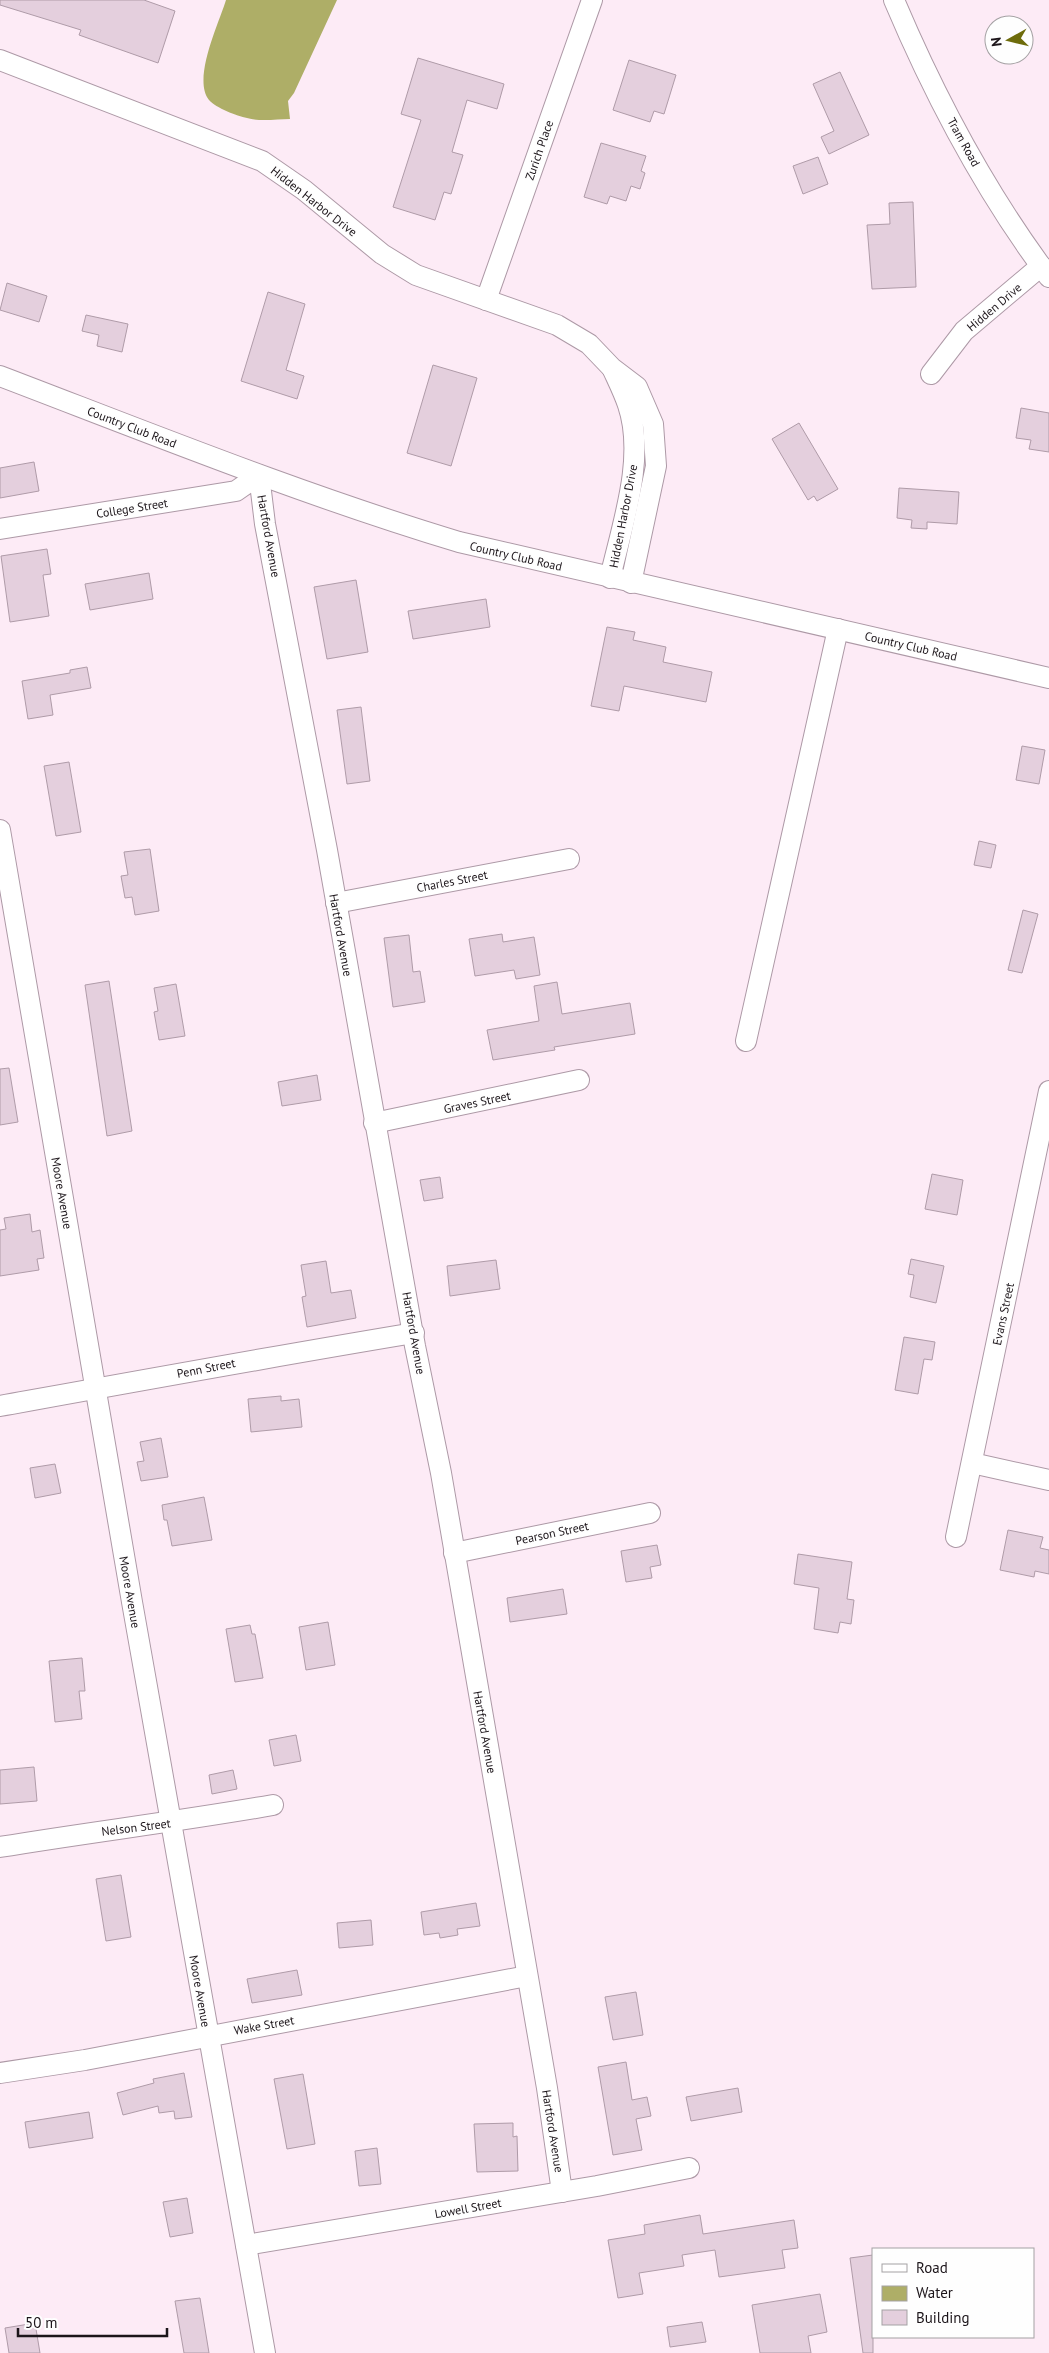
<svg xmlns="http://www.w3.org/2000/svg" width="1049" height="2353" font-family="'PT Sans',sans-serif">
<style>
.water{fill:#aeae67}
.building{fill:#e4cfdd;stroke:#af9ba8}
.lines{fill:none;stroke-linecap:round;stroke-linejoin:round}
.minor-casing{stroke:#ad99a6;stroke-width:22}
.minor{stroke:#fff;stroke-width:20}
.labels{text-anchor:middle;dominant-baseline:central;stroke-width:4;stroke-linejoin:round;paint-order:stroke}
.street-label{font-size:12px;fill:#1c151a;stroke:#fefefe}
</style>
<rect width="100%" height="100%" fill="#fdebf6"/>
<!-- water -->
<path class="water" d="M226 0H337L294 93 288 101 290 119C277 119 260 122 247 118 237 116 216 108 209 100 192 79 219 23 226 0Z"/>
<!-- building -->
<g class="building">
<path d="M0 0H144L175 11 158 63 79 35 81 30 0 5Z"/>
<path d="M418 58 504 84 497 109 467 100 452 152 463 155 451 194 444 192 435 220 393 207 421 120 401 114Z"/>
<path d="M629 60 676 75 664 114 654 111 650 122 613 110Z"/>
<path d="M840 72 869 135 829 154 821 137 834 131 813 84Z"/>
<path d="M601 143 646 156 641 171 645 173 640 189 631 186 626 201 610 196 607 204 584 197Z"/>
<path d="M818 157 828 184 803 194 793 166Z"/>
<path d="M913 202 916 287 872 289 867 225 890 224 889 203Z"/>
<path d="M7 283 47 296 39 322 0 310Z"/>
<path d="M268 292 305 304 286 370 304 376 297 399 241 381Z"/>
<path d="M86 315 128 324 122 352 97 346 99 335 82 331Z"/>
<path d="M433 365 477 378 451 466 407 453Z"/>
<path d="M1021 408 1049 413V452L1029 449 1031 440 1016 438Z"/>
<path d="M799 423 838 489 817 501 814 496 808 500 772 439Z"/>
<path d="M34 462 39 491 0 498V468Z"/>
<path d="M899 488 959 492 957 524 927 522V529L911 528 912 520 897 518Z"/>
<path d="M47 549 51 574 43 575 49 616 10 622 1 556Z"/>
<path d="M149 573 153 599 90 610 85 584Z"/>
<path d="M356 580 368 652 327 659 314 587Z"/>
<path d="M486 599 490 627 413 639 408 611Z"/>
<path d="M607 627 635 632 633 640 666 647 663 662 712 672 706 702 624 686 619 711 591 706Z"/>
<path d="M87 667 91 688 50 695 53 715 28 719 22 681 70 673V670Z"/>
<path d="M361 707 370 781 347 784 337 710Z"/>
<path d="M1022 746 1045 750 1039 784 1016 780Z"/>
<path d="M69 762 81 832 56 836 44 766Z"/>
<path d="M979 841 996 845 991 868 974 865Z"/>
<path d="M150 849 159 911 135 915 132 897 125 898 121 876 128 875 124 852Z"/>
<path d="M1023 910 1038 914 1022 973 1008 970Z"/>
<path d="M502 934 503 942 534 937 540 975 516 979 514 970 475 976 469 939Z"/>
<path d="M409 935 413 972 420 971 425 1002 393 1007 384 938Z"/>
<path d="M109 981 132 1131 107 1136 85 985Z"/>
<path d="M557 982 562 1014 630 1003 635 1034 554 1047 555 1050 493 1060 487 1030 539 1021 534 986Z"/>
<path d="M176 984 185 1036 159 1040 154 1012 158 1011 154 988Z"/>
<path d="M9 1068 18 1122 0 1125V1069Z"/>
<path d="M317 1075 321 1100 282 1106 278 1082Z"/>
<path d="M932 1174 963 1180 957 1215 925 1209Z"/>
<path d="M440 1177 443 1198 424 1201 420 1180Z"/>
<path d="M30 1214 32 1232 40 1230 44 1258 37 1259 39 1270 0 1276V1230L6 1229 4 1218Z"/>
<path d="M911 1259 944 1266 936 1303 910 1297 914 1275 908 1274Z"/>
<path d="M496 1260 500 1289 450 1296 447 1266Z"/>
<path d="M326 1261 331 1293 351 1290 356 1318 307 1327 302 1297 306 1296 301 1265Z"/>
<path d="M904 1337 935 1342 932 1360 924 1359 918 1394 895 1390Z"/>
<path d="M281 1396V1401L299 1399 302 1427 251 1432 248 1399Z"/>
<path d="M161 1438 168 1477 141 1481 137 1462 144 1461 140 1442Z"/>
<path d="M55 1464 61 1493 35 1498 30 1468Z"/>
<path d="M204 1497 212 1540 172 1546 167 1520H164L162 1505Z"/>
<path d="M1008 1530 1043 1537 1040 1548 1049 1550V1574L1035 1571 1034 1577 1000 1570Z"/>
<path d="M657 1545 661 1565 650 1567 652 1578 626 1582 621 1551Z"/>
<path d="M798 1554 852 1562 847 1599 854 1600 851 1624 840 1622 838 1633 814 1629 819 1588 794 1584Z"/>
<path d="M563 1589 567 1614 510 1622 507 1598Z"/>
<path d="M328 1622 335 1665 306 1670 299 1627Z"/>
<path d="M250 1625 252 1634H255L263 1678 235 1682 226 1629Z"/>
<path d="M82 1658 85 1691H79L82 1719 55 1722 49 1661Z"/>
<path d="M296 1735 301 1761 274 1766 269 1740Z"/>
<path d="M34 1767 37 1801 0 1804V1770Z"/>
<path d="M233 1770 237 1789 212 1794 209 1775Z"/>
<path d="M121 1875 131 1937 106 1941 96 1879Z"/>
<path d="M476 1903 480 1926 457 1929 458 1935 440 1938 439 1933 424 1935 421 1912Z"/>
<path d="M371 1920 373 1945 339 1948 337 1923Z"/>
<path d="M297 1970 302 1995 252 2003 247 1979Z"/>
<path d="M636 1992 643 2035 613 2040 605 1997Z"/>
<path d="M626 2062 632 2100 647 2097 651 2116 636 2119 642 2150 613 2155 598 2067Z"/>
<path d="M184 2073 192 2117 175 2119 174 2111 159 2113 158 2106 123 2115 117 2093 154 2083 153 2079Z"/>
<path d="M303 2074 315 2144 287 2149 274 2079Z"/>
<path d="M738 2088 742 2112 691 2121 686 2097Z"/>
<path d="M89 2112 93 2138 29 2148 25 2122Z"/>
<path d="M513 2123V2137L517 2136 518 2171 477 2172 474 2124Z"/>
<path d="M377 2148 381 2184 359 2186 355 2151Z"/>
<path d="M187 2198 193 2233 170 2237 163 2202Z"/>
<path d="M700 2215 703 2234 794 2220 798 2248 782 2250 785 2268 719 2277 715 2250 682 2255 684 2266 639 2273 643 2294 618 2298 608 2240 645 2234 644 2225Z"/>
<path d="M873 2255V2353H863L850 2258Z"/>
<path d="M820 2294 827 2332 808 2336 811 2353H760L752 2305Z"/>
<path d="M200 2298 209 2353H184L175 2301Z"/>
<path d="M702 2322 706 2342 670 2347 667 2327Z"/>
<path d="M35 2323 40 2353H9L5 2328Z"/>
</g>
<g class="lines">
<defs>
<g id="minor">
<path d="M894 0C935 97 986 193 1049 277"/>
<path d="M0 60 262 161 304 190 382 254 416 275 557 325 589 344 612 368 637 387 653 424 656 466 631 583"/>
<path d="M486 300 592 0"/>
<path d="M931 374 964 331 1041 266"/>
<path d="M0 376C152 434 303 495 459 542L1049 678"/>
<path d="M0 529 236 491 259 475 265 524 327 850 415 1346 441 1473 547 2088 562 2192"/>
<path d="M610 578C622 525 646 458 628 405 624 393 618 381 613 370"/>
<path d="M0 830 132 1602 265 2353"/>
<path d="M336 903 569 859"/>
<path d="M746 1041 838 629"/>
<path d="M374 1123 579 1080"/>
<path d="M0 1406C138 1381 275 1356 414 1333"/>
<path d="M972 1463 1049 1480"/>
<path d="M956 1537 1049 1091"/>
<path d="M454 1553 650 1513"/>
<path d="M0 1847C91 1832 182 1821 273 1805"/>
<path d="M0 2073 85 2060 527 1976"/>
<path d="M246 2245 597 2186 689 2168"/>
</g>
</defs>
<!-- minor casing -->
<use href="#minor" class="minor-casing"/>
<!-- minor -->
<use href="#minor" class="minor"/>
</g>
<g class="labels">
<!-- street labels -->
<g class="street-label">
<text transform="translate(964 142) rotate(61)">Tram Road</text>
<text transform="translate(539 150) rotate(-71)">Zurich Place</text>
<text transform="translate(314 201) rotate(38)">Hidden Harbor Drive</text>
<text transform="translate(994 307) rotate(-40)">Hidden Drive</text>
<text transform="translate(132 427) rotate(21)">Country Club Road</text>
<text transform="translate(132 508) rotate(-9)">College Street</text>
<text transform="translate(623 516) rotate(-79)">Hidden Harbor Drive</text>
<text transform="translate(269 536) rotate(80)">Hartford Avenue</text>
<text transform="translate(516 556) rotate(13)">Country Club Road</text>
<text transform="translate(911 646) rotate(13)">Country Club Road</text>
<text transform="translate(452 881) rotate(-11)">Charles Street</text>
<text transform="translate(341 935) rotate(80)">Hartford Avenue</text>
<text transform="translate(477 1102) rotate(-12)">Graves Street</text>
<text transform="translate(62 1193) rotate(80)">Moore Avenue</text>
<text transform="translate(1003 1314) rotate(-78)">Evans Street</text>
<text transform="translate(414 1333) rotate(80)">Hartford Avenue</text>
<text transform="translate(206 1368) rotate(-11)">Penn Street</text>
<text transform="translate(552 1533) rotate(-12)">Pearson Street</text>
<text transform="translate(130 1592) rotate(80)">Moore Avenue</text>
<text transform="translate(485 1732) rotate(80)">Hartford Avenue</text>
<text transform="translate(136 1827) rotate(-7)">Nelson Street</text>
<text transform="translate(200 1991) rotate(80)">Moore Avenue</text>
<text transform="translate(264 2025) rotate(-10)">Wake Street</text>
<text transform="translate(553 2131) rotate(81)">Hartford Avenue</text>
<text transform="translate(468 2208) rotate(-10)">Lowell Street</text>
</g>
</g>
<!-- legend -->
<rect x="872" y="2248" width="162" height="90" fill="#fefefe" stroke="#a4a1a3"/>
<rect x="882" y="2264" width="25" height="8" fill="#ffffff" stroke="#a4a1a3"/>
<text x="916" y="2273" font-size="15" fill="#1c151a">Road</text>
<rect x="882" y="2286" width="25" height="15" fill="#aeae67" stroke="#a4a1a3"/>
<text x="916" y="2298" font-size="15" fill="#1c151a">Water</text>
<rect x="882" y="2310" width="25" height="15" fill="#e4cfdd" stroke="#a4a1a3"/>
<text x="916" y="2323" font-size="15" fill="#1c151a">Building</text>
<!-- north arrow -->
<g transform="translate(1009 40) rotate(262)"><circle r="24" fill="#fefefe" stroke="#a4a1a3"/>
<path d="M0-4L9 19L0 12L-9 19Z" fill="#6e6c0b"/>
<text y="-8" font-size="14" font-weight="bold" text-anchor="middle" fill="#1c151a">N</text>
</g>
<!-- scale -->
<path d="M18 2328v8h149v-8" fill="none" stroke="#1c151a" stroke-width="2.5"/>
<text x="25" y="2328" font-size="15" fill="#1c151a" stroke="#fefefe" stroke-width="4" paint-order="stroke">50 m</text>
</svg>
